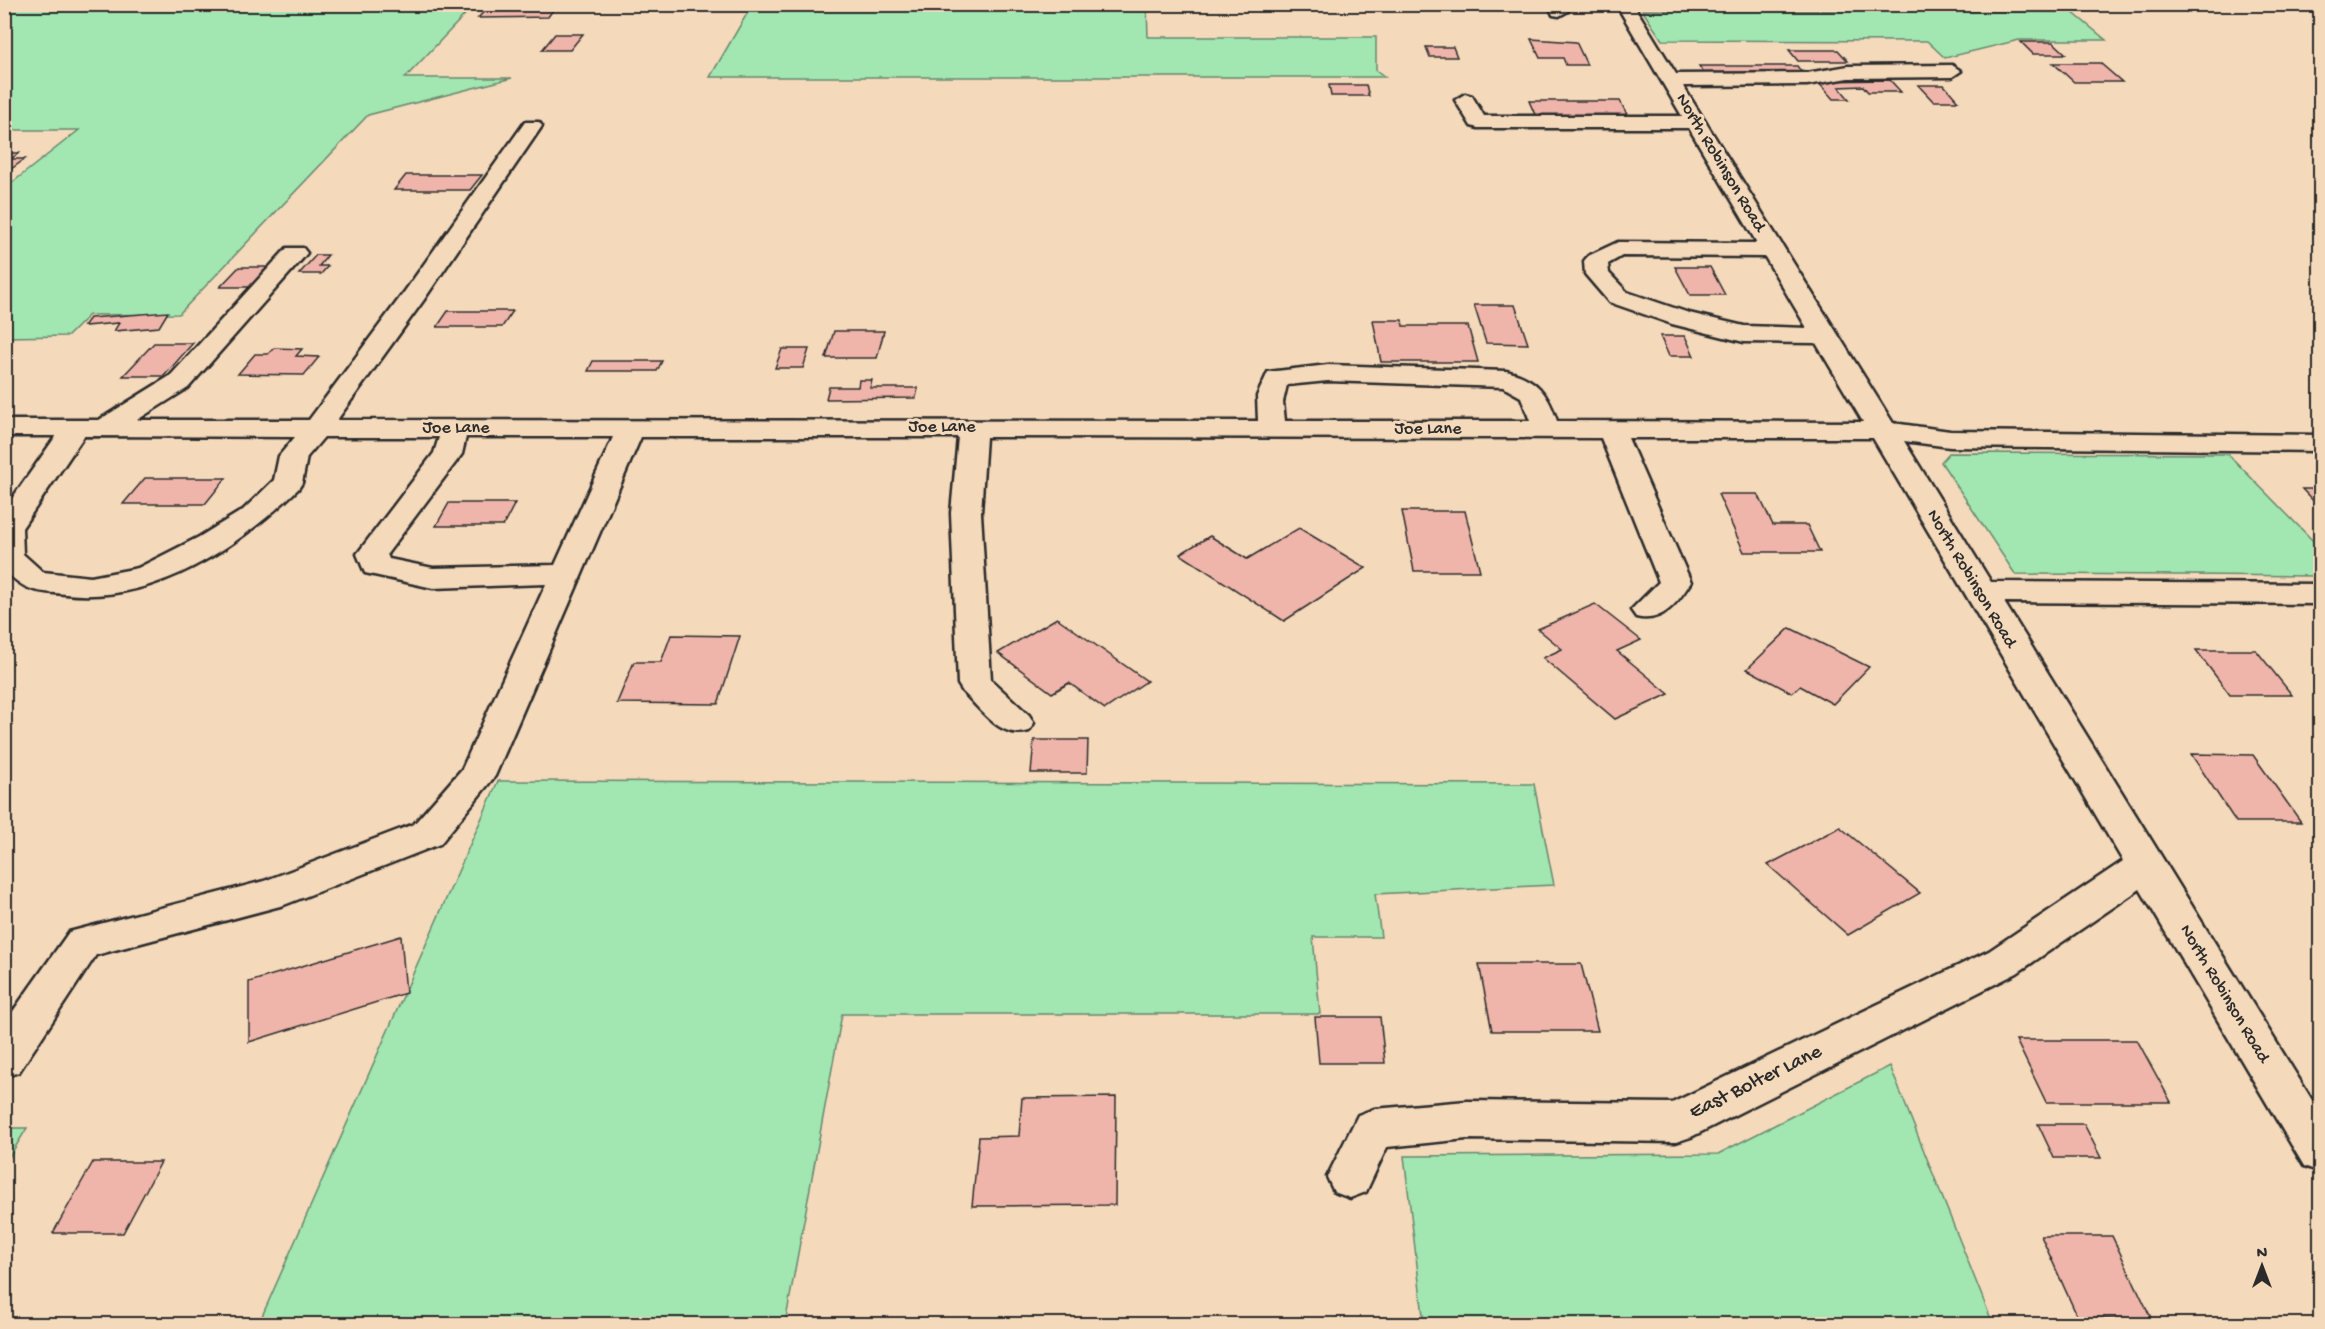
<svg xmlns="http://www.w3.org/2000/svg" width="2325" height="1329" font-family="'Gochi Hand',sans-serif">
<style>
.green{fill:#a2e6b1;stroke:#66886e;stroke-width:1.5}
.building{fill:#efb4aa;stroke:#2b2b2b;stroke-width:1.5}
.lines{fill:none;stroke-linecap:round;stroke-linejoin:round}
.minor-casing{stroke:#2b2b2b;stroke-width:5}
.minor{fill:#f4d9bb;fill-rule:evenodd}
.labels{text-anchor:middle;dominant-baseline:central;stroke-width:6;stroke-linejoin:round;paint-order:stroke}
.street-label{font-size:18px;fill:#2b2b2b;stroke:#f4d9bb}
.near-street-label{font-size:21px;fill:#2b2b2b;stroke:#f4d9bb}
</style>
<rect width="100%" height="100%" fill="#f4d9bb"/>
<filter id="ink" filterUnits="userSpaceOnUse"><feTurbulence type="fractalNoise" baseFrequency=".0167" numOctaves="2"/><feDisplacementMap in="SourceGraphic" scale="12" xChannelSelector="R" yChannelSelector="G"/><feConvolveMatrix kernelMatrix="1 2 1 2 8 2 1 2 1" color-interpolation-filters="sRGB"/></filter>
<g filter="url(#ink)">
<!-- green -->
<g class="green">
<path d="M5 5H474L405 78H512L368 115 179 314 89 315 68 336 5 337 4 189 79 130H5Z"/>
<path d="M752 5H1147L1148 37H1376V70L1385 77H710Z"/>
<path d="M1642 10 2072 12 2106 40H2019L1945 58 1927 41 1662 40Z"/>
<path d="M1949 453 2228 454 2320 548V576L2015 574 1941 462Z"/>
<path d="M498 781 1534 784 1554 885 1375 894 1381 937H1313L1320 1014H842L785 1324H5L259 1323Z"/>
<path d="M1890 1066 1993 1324H1424L1404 1156 1718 1154Z"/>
<path d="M5 1128H27L5 1164 4 1128Z"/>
</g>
<!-- building -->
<g class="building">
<path d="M557 4 548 17 478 18 490 5Z"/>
<path d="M555 34H583L570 50H542Z"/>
<path d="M1531 39 1576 42 1587 65H1566L1563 58H1540Z"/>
<path d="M2021 42H2053L2066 54H2033Z"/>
<path d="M1426 47H1453L1457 57H1430Z"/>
<path d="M1789 50H1838L1848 61H1798Z"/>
<path d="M2053 63H2100L2122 82H2074Z"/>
<path d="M1699 66H1797L1804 75H1705Z"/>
<path d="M1890 80 1901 92H1868L1863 86 1839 87 1849 99H1833L1817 81Z"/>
<path d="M1329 85H1366L1369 96H1331Z"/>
<path d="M1918 85H1944L1958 101H1933Z"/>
<path d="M1529 101H1620L1630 120 1536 117Z"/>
<path d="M4 153H19L11 159H25L4 174Z"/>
<path d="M406 175H482L470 190H394Z"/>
<path d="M316 255H328L319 266H328L321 274H299Z"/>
<path d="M239 267H268L251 287H220Z"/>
<path d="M1675 267H1710L1725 295H1690Z"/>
<path d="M1474 305H1515L1528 344 1486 343Z"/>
<path d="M448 311H513L502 327H437Z"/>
<path d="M168 312 159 327 114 331 119 323 84 326 90 318Z"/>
<path d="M1373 320H1402L1403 326H1468L1478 362H1381Z"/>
<path d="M834 331H884L877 358H826Z"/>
<path d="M1660 336H1685L1694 356H1669Z"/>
<path d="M154 343H193L164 376H123Z"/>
<path d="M274 348 302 349 296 356 319 357 304 375 238 374 255 354H268Z"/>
<path d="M782 349H809L803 368H775Z"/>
<path d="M593 361H662L657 371H588Z"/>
<path d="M859 380H872L870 388H918L916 398 826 399 829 387H858Z"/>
<path d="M145 478H226L205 504H123Z"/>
<path d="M2302 489H2320V508Z"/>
<path d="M1718 494H1758L1773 525H1807L1820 552H1744Z"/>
<path d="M449 503H515L503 526H436Z"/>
<path d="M1402 511H1465L1480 571H1414Z"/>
<path d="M1299 528 1366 568 1284 621 1180 554 1210 536 1247 559Z"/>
<path d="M1595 604 1641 640 1617 651 1669 694 1615 719 1543 658 1562 649 1538 629Z"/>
<path d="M1057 618 1147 681 1105 709 1069 683 1052 693 998 653Z"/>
<path d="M1790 628 1869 667 1833 704 1800 686 1792 693 1747 669Z"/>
<path d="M671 635 740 636 718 704 617 703 634 662H661Z"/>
<path d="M2196 650H2256L2292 695H2230Z"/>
<path d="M1034 740H1088L1087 773H1031Z"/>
<path d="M2191 754 2253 755 2301 822H2236Z"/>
<path d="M1840 827 1920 893 1848 935 1768 865Z"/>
<path d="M401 936 406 993 249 1042V982Z"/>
<path d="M1479 964H1581L1598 1031H1492Z"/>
<path d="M1315 1017H1380L1385 1063H1319Z"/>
<path d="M2016 1040H2137L2171 1102H2046Z"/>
<path d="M1116 1097 1115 1205 972 1206 979 1137 1019 1136 1022 1098Z"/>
<path d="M2038 1124H2084L2101 1158H2054Z"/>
<path d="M93 1162H161L123 1233H53Z"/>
<path d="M2041 1236H2112L2152 1320 2078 1318Z"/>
</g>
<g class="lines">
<defs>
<g id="minor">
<path d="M1548 4H1566L1568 11 1559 16 1553 15Z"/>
<path d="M1616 4H1633L1676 74 1807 73 1848 66 1952 65 1961 71 1952 77 1848 78 1807 85 1683 86 1893 423 1950 431 2320 435V451L1950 447 1904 441 1991 582 2320 584V604L2004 602 2320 1113V1172L2304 1166 2140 889 2017 973 1691 1137 1676 1142 1467 1139 1387 1147 1366 1192 1350 1198 1334 1192 1327 1177 1358 1115 1374 1109 1467 1101 1672 1103 1989 951 2123 861 1873 438H1628L1691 582C1678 602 1662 624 1636 617L1631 610 1659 582 1601 438 986 437 981 513 991 680 1029 715 1034 723 1029 731C1001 740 982 710 963 692L958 684 951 513 958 437H641L495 776 440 844 284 905 96 955 19 1072 4 1077V1024L69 932 264 881 414 824 462 769 546 584 433 588 365 573 357 554 434 453 439 437H324L307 457 302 483 298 489C238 547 154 604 66 594 35 591 28 593 4 570V510L56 436H4V420H99L170 376 287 248H303L307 253 303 258 188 388 137 420H309L405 291 525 122H539L542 126 423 301 337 420 1258 421 1257 396 1268 372 1328 365 1506 371C1536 378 1548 393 1557 421L1863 422 1816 343 1744 342 1672 324 1609 302 1585 274 1584 261 1588 256 1618 242 1757 243 1689 128H1478L1471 126 1455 100 1465 94 1472 96 1484 116H1682ZM1622 256 1765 257 1807 328 1744 326 1689 313 1627 292 1609 273 1608 264ZM1328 381 1503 387 1521 397 1530 421H1285L1283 402 1287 385ZM84 436 295 437 279 456 274 480 243 510 199 537 138 568 91 577 43 572 23 554 22 528ZM466 437H613L555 565 433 568 389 559 387 554 462 454Z"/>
</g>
</defs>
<!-- minor casing -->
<use href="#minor" class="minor-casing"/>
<!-- minor -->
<use href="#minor" class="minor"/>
</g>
</g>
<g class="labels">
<!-- street labels -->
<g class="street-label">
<text transform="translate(1720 163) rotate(59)">North Robinson Road</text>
<text x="942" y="427">Joe Lane</text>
<text x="456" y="428">Joe Lane</text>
<text x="1428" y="429">Joe Lane</text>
<text transform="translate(1971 579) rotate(59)">North Robinson Road</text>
<text transform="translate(2224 994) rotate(59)">North Robinson Road</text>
</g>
<!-- near-street labels -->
<g class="near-street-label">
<text transform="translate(1756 1083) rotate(-26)">East Bolter Lane</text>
</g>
</g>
<!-- margin -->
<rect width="2325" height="1329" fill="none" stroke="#f4d9bb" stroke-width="24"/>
<rect x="12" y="12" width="2301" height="1305" fill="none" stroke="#2b2b2b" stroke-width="2" filter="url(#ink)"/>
<!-- north arrow -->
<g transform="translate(2262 1266)" stroke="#f4d9bb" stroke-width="4.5" paint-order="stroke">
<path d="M0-4.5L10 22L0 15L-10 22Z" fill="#2b2b2b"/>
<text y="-9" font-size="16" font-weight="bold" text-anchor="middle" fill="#2b2b2b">N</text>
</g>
</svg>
